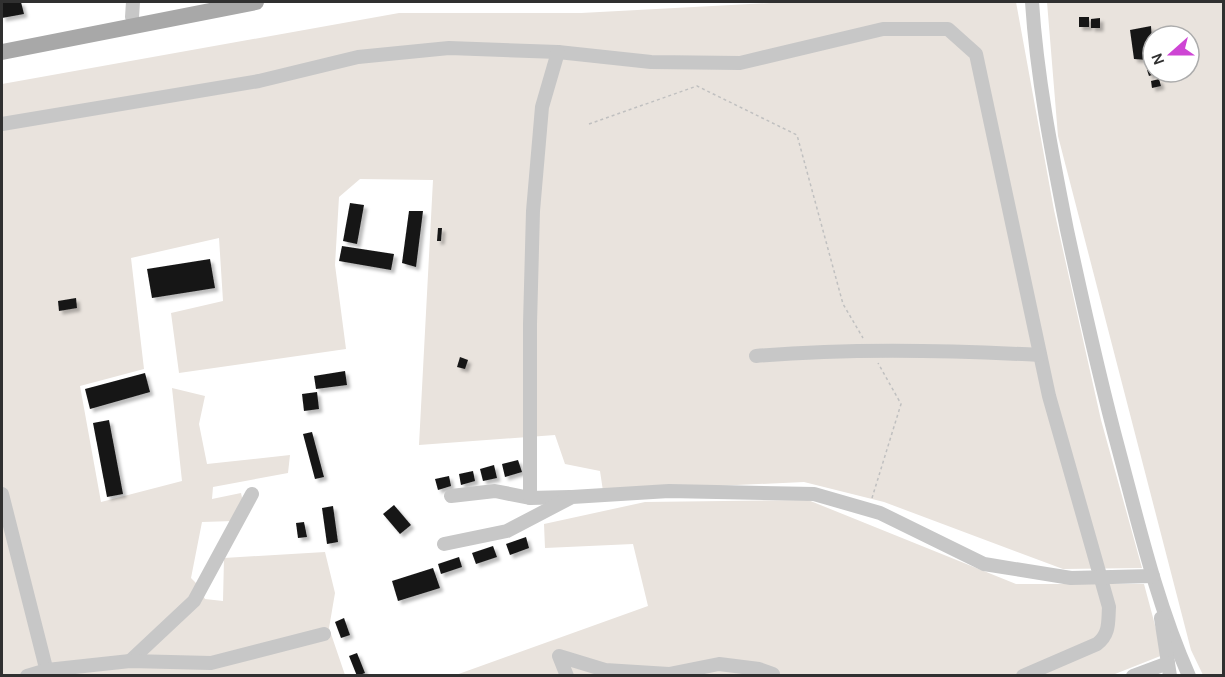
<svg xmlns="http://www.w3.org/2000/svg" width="1225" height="677" font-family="Karla,sans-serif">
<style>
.green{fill:#e9e3dd;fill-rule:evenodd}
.building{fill:#171717;filter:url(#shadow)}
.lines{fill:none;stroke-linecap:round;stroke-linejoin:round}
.path{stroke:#c0c0c0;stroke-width:1.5;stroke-dasharray:3 3;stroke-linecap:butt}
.minor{stroke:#c7c7c7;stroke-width:14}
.major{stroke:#a8a8a8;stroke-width:16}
</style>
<defs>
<filter id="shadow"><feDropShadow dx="3.5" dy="3.5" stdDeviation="1.5" flood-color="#0004"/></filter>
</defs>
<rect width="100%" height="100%" fill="#fff"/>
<!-- green -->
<g class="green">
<path d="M788 2H1016L1054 210 1101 420 1142 568 1063 569 884 502 804 482 603 491 600 471 565 464 555 435 419 445 433 180 360 179 339 197 335 265 346 349 179 373 171 313 223 301 219 238 131 258 144 369 80 386 101 502 182 481 172 388 205 396 199 424 207 464 290 455 288 473 213 487 212 499 241 493 243 502 234 521 202 522 191 578 197 584 205 599 223 601 224 558 325 552 335 593 329 628 345 675 2 676V84L399 13H581Z"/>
<path d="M1047 2H1223V675H1203L1191 650 1058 136ZM1153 36H1189V72H1153Z"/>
<path d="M808 500 1016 584H1144L1163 655 1110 676H453L648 606 633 544 545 548 544 524 645 502Z"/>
</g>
<!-- building -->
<g class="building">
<path d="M2 2H21L24 14 2 18Z"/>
<rect x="1079" y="17" width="10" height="10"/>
<path d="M1100 18V28H1091V19Z"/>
<path d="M1151 26 1153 57 1148 58V60L1134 59 1130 30Z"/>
<path d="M1153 68V72H1161L1149 76 1147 70Z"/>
<path d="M1159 79 1161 86 1152 88 1151 81Z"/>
<path d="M350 203 364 205 357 244 343 241Z"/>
<path d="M409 211H423L416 267 402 263Z"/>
<path d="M438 228H442L441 241H437Z"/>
<path d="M342 246 394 254 391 270 339 261Z"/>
<path d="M210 259 215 288 152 298 147 269Z"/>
<path d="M76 298 77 308 59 311 58 301Z"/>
<path d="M460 357 468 360 465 369 457 367Z"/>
<path d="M345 371 347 385 316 389 314 376Z"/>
<path d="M145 373 150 392 90 409 85 389Z"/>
<path d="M317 392 319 409 304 411 302 394Z"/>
<path d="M109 420 123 494 107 497 93 423Z"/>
<path d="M312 432 324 477 315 479 303 434Z"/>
<path d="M518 460 522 472 505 477 502 464Z"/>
<path d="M494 465 497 478 483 481 480 469Z"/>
<path d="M473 471 475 481 461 485 459 474Z"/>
<path d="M449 476 451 486 438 490 435 479Z"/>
<path d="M394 505 411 525 400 534 383 514Z"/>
<path d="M333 506 338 542 327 544 322 508Z"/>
<path d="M304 522 307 537 298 538 296 523Z"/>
<path d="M526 537 529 548 510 555 506 544Z"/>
<path d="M493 546 497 557 476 564 472 553Z"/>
<path d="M459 557 462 567 441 574 438 564Z"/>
<path d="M433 568 440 588 398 601 392 581Z"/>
<path d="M344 618 350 635 341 638 335 622Z"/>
<path d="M357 653 365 673 357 676 349 656Z"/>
</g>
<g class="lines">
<!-- path -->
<g class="path">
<path d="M589 124 697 86 797 135 843 304 863 338"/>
<path d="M872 498 901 404 878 363"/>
</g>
<!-- minor -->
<g class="minor">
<path d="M1032 2C1037 79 1052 154 1067 230 1083 304 1099 377 1119 451 1139 526 1157 604 1189 676"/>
<path d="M132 17 133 2"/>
<path d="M2 124 259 81 358 57 449 48 558 52 651 62 740 63 883 29H948L976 54 1049 396 1109 607C1108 622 1110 634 1097 644L1023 676"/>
<path d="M756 356C850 348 945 350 1040 355"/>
<path d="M2 494 48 676"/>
<path d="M451 496 495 491 530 498 570 497"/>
<path d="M530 498V324L533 211 542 107 558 52"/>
<path d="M444 544 507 531 572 497 669 491 814 494 880 513 984 564 1071 578 1153 576"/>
<path d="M1161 618 1170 676"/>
<path d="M130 661 194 601 252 494"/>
<path d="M27 676 47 670 130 661 211 663 324 634"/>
<path d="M567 676 559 656 605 670 669 674 719 664 759 669 773 674"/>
<path d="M1133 676 1168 663"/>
</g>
<!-- major -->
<path class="major" d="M2 52 256 2"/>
</g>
<!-- border -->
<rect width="1225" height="677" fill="none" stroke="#303030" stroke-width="6"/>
<!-- north arrow -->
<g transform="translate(1171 54) rotate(249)"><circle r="28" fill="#ffffff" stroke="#acacac" stroke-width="1.5"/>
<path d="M0-4.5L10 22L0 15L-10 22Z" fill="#ce45d4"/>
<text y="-9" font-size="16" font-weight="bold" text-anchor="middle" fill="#303030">N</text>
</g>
</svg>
